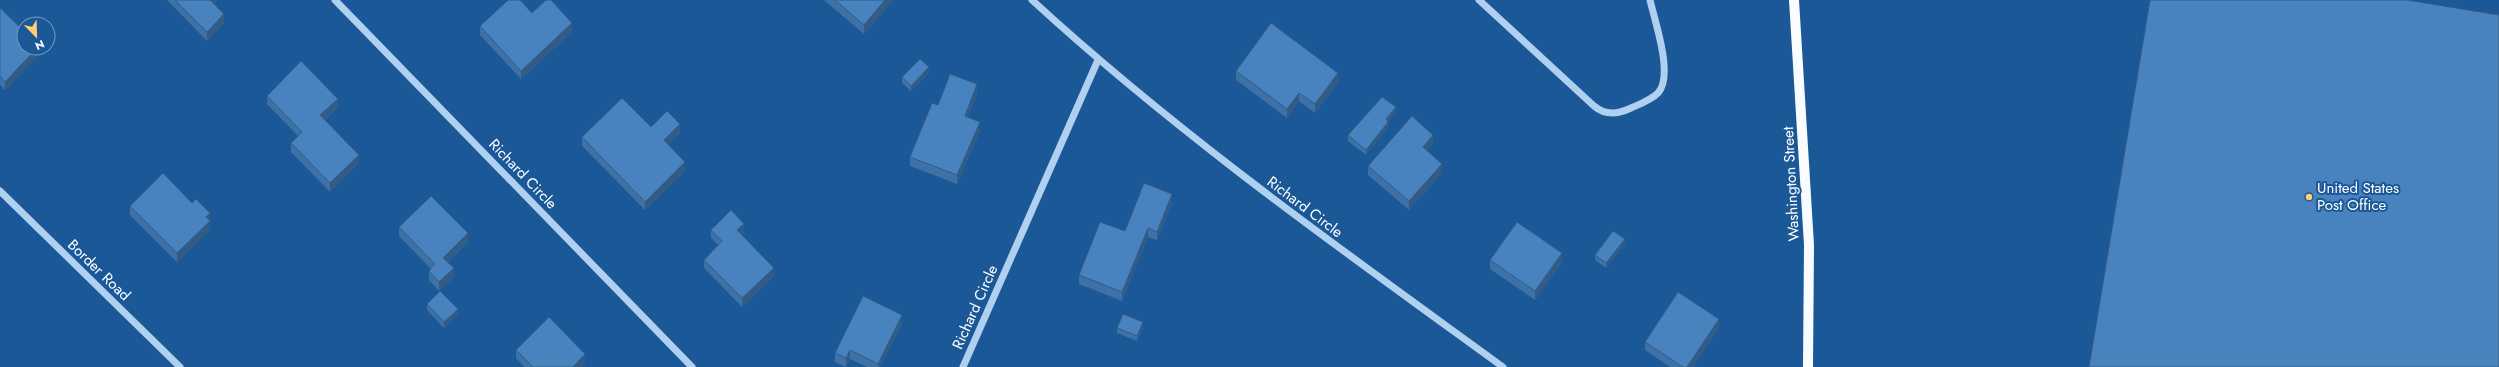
<svg xmlns="http://www.w3.org/2000/svg" width="2499" height="367" font-family="Jost,sans-serif">
<style>
.lines{fill:none;stroke-linecap:round;stroke-linejoin:round}
.minor{stroke:#b0d0f0;stroke-width:7}
.major{stroke:#f9fcff;stroke-width:10}
.wall{fill:#3e71a5}
.shaded-wall{fill:#325c86}
.building{fill:#4883c0;stroke:#325c86}
.poi-dot{fill:#ffcf6f;stroke:#1b5898;stroke-width:1.5}
.labels{text-anchor:middle;dominant-baseline:central;stroke-width:4;stroke-linejoin:round;paint-order:stroke}
.street-label{font-size:15px;fill:#fff;stroke:#1b5898}
.poi-label{font-size:15px;fill:#fff;stroke:#1b5898;text-anchor:start}
</style>
<rect width="100%" height="100%" fill="#1b5898"/>
<g class="lines">
<!-- minor -->
<g class="minor">
<path d="M335 0 692 367"/>
<path d="M1032 0C1179 135 1342 250 1503 367"/>
<path d="M1479 0 1594 106C1606 116 1618 114 1631 108 1640 104 1651 100 1658 93 1674 76 1655 22 1650 0"/>
<path d="M0 191 180 367"/>
<path d="M963 367 1098 60"/>
</g>
<!-- major -->
<path class="major" d="M1794 0 1809 245 1808 367"/>
</g>
<!-- wall -->
<g class="wall">
<path d="M167 0H217L214 4 224 23 207 41Z"/>
<path d="M824 0H893L864 34Z"/>
<path d="M0 8 39 48V55L5 90 0 85Z"/>
<path d="M532 13 572 32 521 79 480 35V26Z"/>
<path d="M1236 71 1338 82 1315 113 1299 101 1287 118 1236 80Z"/>
<path d="M929 73 911 91 902 83V77Z"/>
<path d="M977 93 968 117 980 131 957 184 910 166V157L938 105Z"/>
<path d="M267 96 338 107 325 120 359 163 330 192 291 152V143L298 136 267 104Z"/>
<path d="M1396 113 1388 121V127L1366 155 1348 141V135Z"/>
<path d="M651 127 680 133 668 144 685 171 645 210 582 146V137Z"/>
<path d="M1433 143 1427 150 1442 173 1409 210 1368 175V166Z"/>
<path d="M1172 203 1157 240 1148 237 1122 301 1079 284V275L1125 231Z"/>
<path d="M130 206 210 222V230L177 262 130 215Z"/>
<path d="M399 227 468 242 448 262 454 277 439 291 429 280V271L431 269 399 236Z"/>
<path d="M711 230 744 233 742 235 774 276 742 307 704 268V260L718 245 711 238Z"/>
<path d="M1625 244 1606 268 1595 260V255Z"/>
<path d="M1490 260 1562 262 1535 300 1490 269Z"/>
<path d="M427 304 458 314 444 328 427 310Z"/>
<path d="M902 324 880 367H867L850 359 846 367 835 362V353Z"/>
<path d="M1143 327 1137 341 1117 333V328Z"/>
<path d="M1719 328 1693 367H1670L1645 350V342Z"/>
<path d="M516 350 585 363 582 367H524L516 358Z"/>
</g>
<!-- shaded-wall -->
<g class="shaded-wall">
<path d="M209 0H217L209 8Z"/>
<path d="M885 0H893L864 34V25Z"/>
<path d="M224 14V23L207 41V32Z"/>
<path d="M572 23V32L521 79V71Z"/>
<path d="M37 48H39V55L5 90V82Z"/>
<path d="M929 67V73L911 91V86Z"/>
<path d="M1338 73V82L1315 113V104Z"/>
<path d="M977 84V93L965 125V116Z"/>
<path d="M1299 93V101L1287 118V109Z"/>
<path d="M338 99V107L320 124V115Z"/>
<path d="M1396 107V113L1386 124V119Z"/>
<path d="M980 122V131L957 184V175Z"/>
<path d="M1388 122V127L1366 155V150Z"/>
<path d="M680 124V133L664 149V140Z"/>
<path d="M1433 135V143L1423 155V147Z"/>
<path d="M359 155V163L330 192V183Z"/>
<path d="M685 162V171L645 210V202Z"/>
<path d="M1442 164V173L1409 210V201Z"/>
<path d="M1172 194V203L1157 240V232Z"/>
<path d="M210 213V230L177 262V253Z"/>
<path d="M744 224V233L737 239V230Z"/>
<path d="M1148 228V237L1122 301V292Z"/>
<path d="M468 233V242L443 266V258Z"/>
<path d="M1625 239V244L1606 268V263Z"/>
<path d="M1562 253V262L1535 300V291Z"/>
<path d="M454 268V277L439 291V282Z"/>
<path d="M774 268V276L742 307V298Z"/>
<path d="M458 309V314L444 328V322Z"/>
<path d="M902 315V324L880 367H878V364Z"/>
<path d="M1719 319V328L1693 367H1687Z"/>
<path d="M1143 322V327L1137 341V336Z"/>
<path d="M850 350V359L846 367V358Z"/>
<path d="M585 354V363L582 367H573Z"/>
</g>
<!-- building -->
<g class="building">
<path d="M175 0H210L224 14 207 32Z"/>
<path d="M508 0H520L532 13 546 0H551L572 23 521 71 480 26Z"/>
<path d="M835 0H885L864 25Z"/>
<path d="M2150 0H2407L2499 15V367H2089Z"/>
<path d="M0 8 24 31V48H37L5 82 0 76Z"/>
<path d="M1271 23 1338 73 1315 104 1299 93 1287 109 1236 71Z"/>
<path d="M920 59 929 67 911 86 902 77Z"/>
<path d="M301 61 338 99 320 115 359 155 330 183 291 143 302 132 267 96Z"/>
<path d="M950 74 977 84 965 116 980 122 957 175 910 157 932 103 938 105Z"/>
<path d="M1382 97 1396 107 1386 119 1388 122 1366 150 1348 135Z"/>
<path d="M622 98 651 127 667 111 680 124 664 140 685 162 645 202 582 137Z"/>
<path d="M1412 116 1433 135 1423 147 1442 164 1409 201 1368 166Z"/>
<path d="M163 173 192 203 196 199 210 213 206 217 210 221 177 253 130 206Z"/>
<path d="M1144 183 1172 194 1157 232 1148 228 1122 292 1079 275 1100 222 1125 231Z"/>
<path d="M431 196 468 233 443 258 454 268 439 282 429 271 435 264 399 227Z"/>
<path d="M731 210 744 224 737 230 774 268 742 298 704 260 722 241 711 230Z"/>
<path d="M1517 222 1562 253 1535 291 1490 260Z"/>
<path d="M1613 231 1625 239 1606 263 1595 255Z"/>
<path d="M440 291 458 309 444 322 427 304Z"/>
<path d="M1678 292 1719 319 1687 367H1683L1645 342Z"/>
<path d="M863 296 902 315 878 364 850 350 846 358 835 353Z"/>
<path d="M1123 314 1143 322 1137 336 1117 328Z"/>
<path d="M549 317 585 354 573 367H533L516 350Z"/>
</g>
<!-- markers -->
<circle class="poi-dot" cx="2309" cy="197" r="4"/>
<g class="labels">
<!-- street labels -->
<g class="street-label">
<text transform="translate(523 174) rotate(46)">Richard Circle</text>
<text transform="translate(1791 184) rotate(-93)">Washington Street</text>
<text transform="translate(1305 207) rotate(37)">Richard Circle</text>
<text transform="translate(99 270) rotate(44)">Border Road</text>
<text transform="translate(975 307) rotate(-66)">Richard Circle</text>
</g>
<!-- poi labels -->
<g class="poi-label">
<text x="2317" y="188">United States<tspan x="2317" dy="17">Post Office</tspan></text>
</g>
</g>
<!-- north arrow -->
<g transform="translate(36 36) rotate(157)"><circle r="19" fill="#1b5898" stroke="#769bc1"/>
<path d="M0-3L7 15L0 10L-7 15Z" fill="#ffcf6f"/>
<text y="-6" font-size="11" font-weight="bold" text-anchor="middle" fill="#ffffff">N</text>
</g>
</svg>
